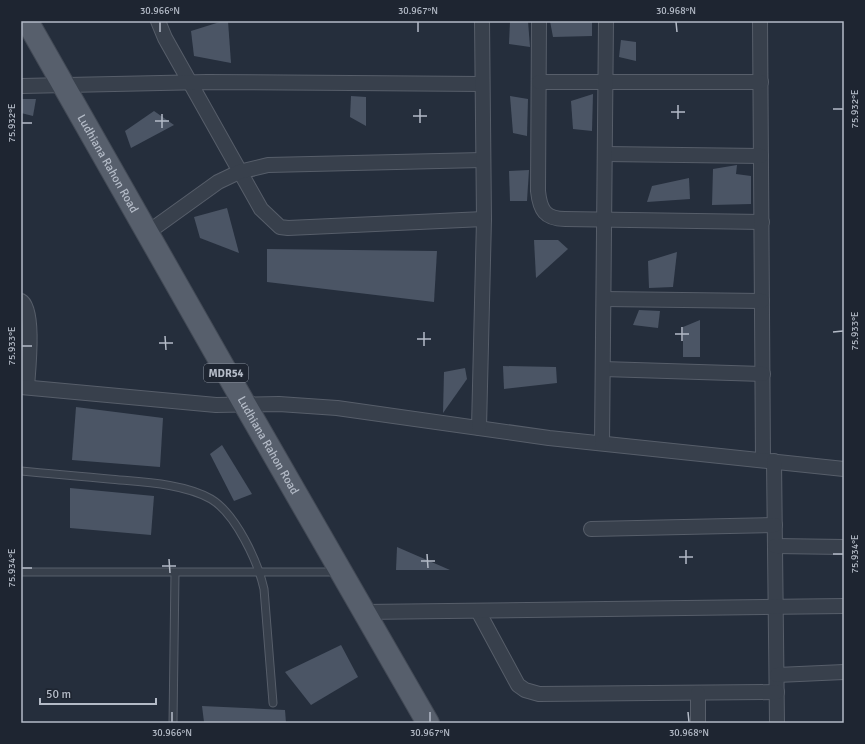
<svg xmlns="http://www.w3.org/2000/svg" width="865" height="744" font-family="Signika,sans-serif">
<style>
.building{fill:#4b5565}
.lines{fill:none;stroke-linecap:round;stroke-linejoin:round}
.service-casing{stroke:#575e6a;stroke-width:9}
.minor-casing{stroke:#575e6a;stroke-width:16}
.primary-casing{stroke:#424955;stroke-width:24}
.service{stroke:#38404c;stroke-width:7}
.minor{stroke:#38404c;stroke-width:14}
.primary{stroke:#575f6c;stroke-width:22}
.ticks{fill:none;stroke:#b4bbc7;stroke-width:1.5}
.labels{text-anchor:middle;dominant-baseline:central;stroke-width:3;stroke-linejoin:round;paint-order:stroke}
.shield{fill:#1e2531;stroke:#878e9a;stroke-width:1}
.shield-label{font-size:11px;font-weight:bold;fill:#b4bbc7}
.street-label{font-size:12px;fill:#b4bbc7;stroke:#1e2531}
.neatline{fill:none;stroke:#b4bbc7;stroke-width:1.5}
.ticks-label{font-size:10px;text-anchor:middle;fill:#b4bbc7}
</style>
<rect width="100%" height="100%" fill="#252e3c"/>
<!-- building -->
<g class="building">
<path d="M223 21H228L231 63 194 56 191 31Z"/>
<path d="M510 21H528L530 47 509 44Z"/>
<path d="M550 21H592V36L553 37Z"/>
<path d="M621 40 636 42V61L619 57Z"/>
<path d="M593 94 592 131 573 129 571 101Z"/>
<path d="M351 96 366 97V126L350 117Z"/>
<path d="M510 96 528 99 527 136 513 133Z"/>
<path d="M21 99H36L33 116 21 113Z"/>
<path d="M154 111 174 125 131 148 125 131Z"/>
<path d="M737 165 736 174 751 176V204L712 205 713 169Z"/>
<path d="M529 170 527 201H510L509 171Z"/>
<path d="M689 178 690 199 647 202 652 186Z"/>
<path d="M227 208 239 253 200 238 194 217Z"/>
<path d="M534 240H558L568 249 536 278Z"/>
<path d="M267 249 437 251 434 302 267 282Z"/>
<path d="M677 252 673 287 649 288 648 261Z"/>
<path d="M639 310 660 311 658 328 633 325Z"/>
<path d="M700 320V357H683V327Z"/>
<path d="M503 366 556 367 557 383 504 389Z"/>
<path d="M465 368 467 379 443 413 444 372Z"/>
<path d="M76 407 163 418 160 467 72 460Z"/>
<path d="M222 445 252 494 234 501 210 454Z"/>
<path d="M70 488 154 496 151 535 70 528Z"/>
<path d="M397 547 450 570H396Z"/>
<path d="M341 645 358 677 311 705 285 672Z"/>
<path d="M202 706 285 710 286 723 204 722Z"/>
</g>
<g class="lines">
<defs>
<g id="service">
<path d="M21 471C50 474 80 476 109 479 140 482 183 483 211 499 236 514 258 562 264 589L273 703"/>
<path d="M21 572H337"/>
<path d="M173 723 175 573"/>
</g>
<g id="minor">
<path d="M158 21 165 38 261 209 280 227 288 228 484 219"/>
<path d="M539 21 538 191C540 210 545 219 565 219L762 222"/>
<path d="M760 21 763 460"/>
<path d="M539 82H761"/>
<path d="M21 86 207 82 481 84"/>
<path d="M605 154 761 156"/>
<path d="M147 233 218 182 239 172 268 165 482 160"/>
<path d="M604 299 762 301"/>
<path d="M21 301C35 308 28 372 27 387"/>
<path d="M603 369 763 374"/>
<path d="M21 387 216 405 279 404 337 408 549 438 844 469"/>
<path d="M479 428 484 219 482 21"/>
<path d="M602 443 606 21"/>
<path d="M774 461 777 723"/>
<path d="M591 529 775 525"/>
<path d="M775 546 844 547"/>
<path d="M478 611 518 685 525 690 539 694 777 692"/>
<path d="M364 612 844 606"/>
<path d="M777 675 844 672"/>
<path d="M698 693V723"/>
</g>
<g id="primary">
<path id="s1" d="M27 21 244 403 428 723"/>
</g>
</defs>
<!-- service casing -->
<use href="#service" class="service-casing"/>
<!-- minor casing -->
<use href="#minor" class="minor-casing"/>
<!-- primary casing -->
<use href="#primary" class="primary-casing"/>
<!-- service -->
<use href="#service" class="service"/>
<!-- minor -->
<use href="#minor" class="minor"/>
<!-- primary -->
<use href="#primary" class="primary"/>
</g>
<!-- ticks -->
<path class="ticks" d="M160 22V32M418 22V32M676 22 677 32M678 105V119M420 109V123M833 109H843M671 112H685M162 114V128M413 116H427M155 121H169M22 123H32M682 327V341M424 332V346M833 332 843 331M675 334H689M165 336 166 350M417 339H431M159 343H173M22 346H32M686 550V564M427 554 428 568M833 554H843M679 557H693M169 559 170 573M421 561H435M162 566H176M22 568H32M172 712V722M430 712V722M688 712 689 722"/>
<g class="labels">
<!-- shield labels -->
<rect class="shield" x="204" y="364" width="44" height="18" rx="3"/>
<g class="shield-label">
<text x="226" y="373">MDR54</text>
</g>
<!-- street labels -->
<g class="street-label">
<text stroke="none"><textPath href="#s1" startOffset="164">Ludhiana Rahon Road</textPath></text>
<text stroke="none"><textPath href="#s1" startOffset="488">Ludhiana Rahon Road</textPath></text>
</g>
</g>
<!-- border -->
<rect width="865" height="744" fill="none" stroke="#1e2531" stroke-width="44"/>
<!-- scale -->
<path d="M40 698v6h116v-6" fill="none" stroke="#b4bbc7" stroke-width="2"/>
<text x="46" y="698" font-size="12" fill="#b4bbc7" stroke="#1e2531" stroke-width="3" paint-order="stroke">50 m</text>
<rect x="22" y="22" width="821" height="700" class="neatline"/>
<g class="ticks-label">
<text x="160" y="14">30.966°N</text>
<text x="418" y="14">30.967°N</text>
<text x="676" y="14">30.968°N</text>
<text transform="translate(854 109) rotate(-90)" y="4">75.932°E</text>
<text transform="translate(11 123) rotate(-90)" y="4">75.932°E</text>
<text transform="translate(854 331) rotate(-90)" y="4">75.933°E</text>
<text transform="translate(11 346) rotate(-90)" y="4">75.933°E</text>
<text transform="translate(854 554) rotate(-90)" y="4">75.934°E</text>
<text transform="translate(11 568) rotate(-90)" y="4">75.934°E</text>
<text x="172" y="736">30.966°N</text>
<text x="430" y="736">30.967°N</text>
<text x="689" y="736">30.968°N</text>
</g>
</svg>
